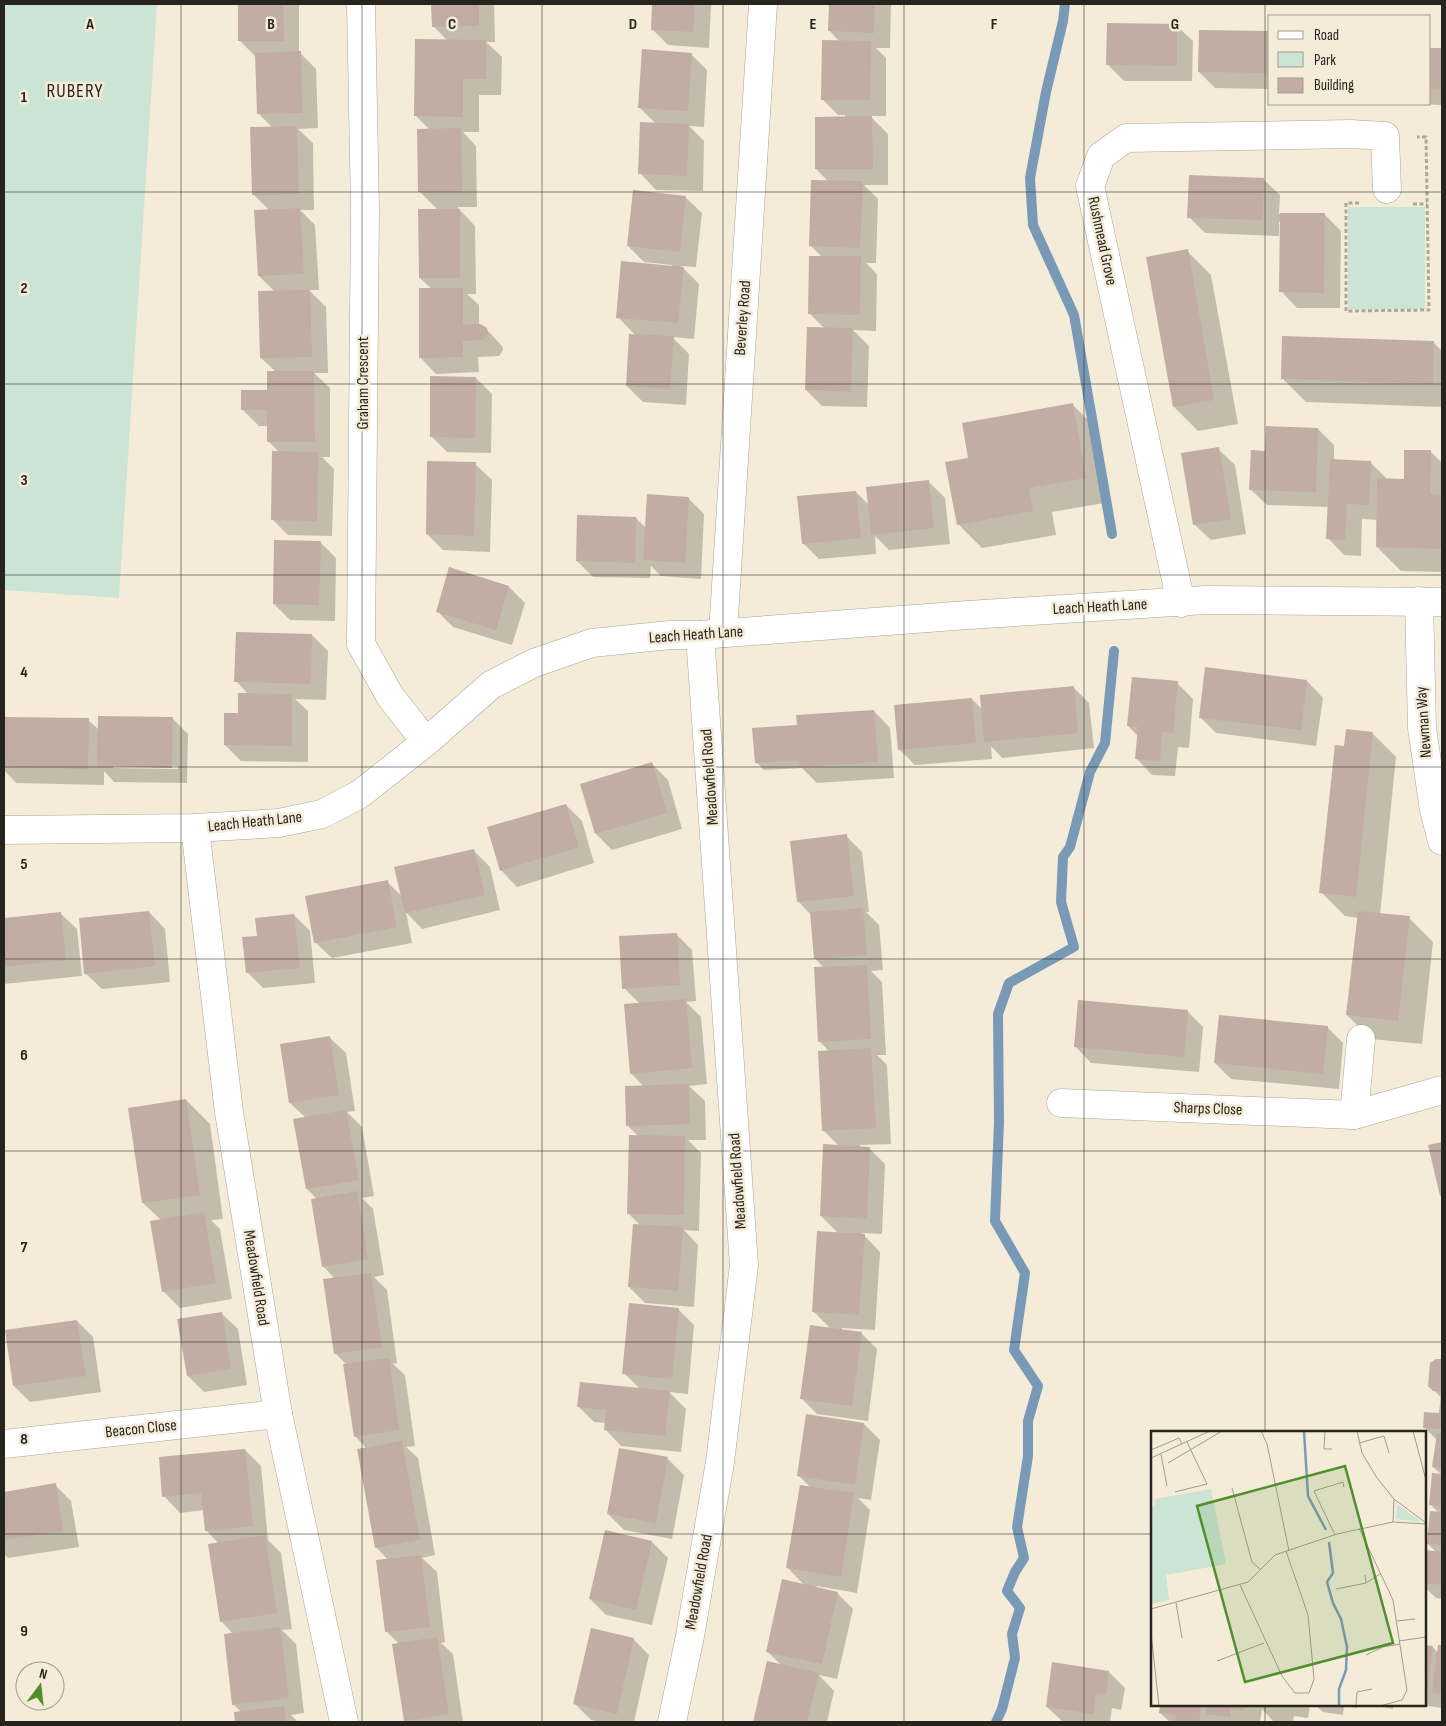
<svg xmlns="http://www.w3.org/2000/svg" width="1446" height="1726" font-family="'Sofia Sans Condensed',sans-serif">
<style>
.green{fill:#cbe4d3}
.shadow{fill:#0003;fill-rule:evenodd}
.lines{fill:none;stroke-linecap:round;stroke-linejoin:round}
.stream{stroke:#799ab7;stroke-width:10}
.building{fill:#c1ada3}
.minor-casing{stroke:#ada593;stroke-width:29}
.path{stroke:#afa899;stroke-width:3;stroke-dasharray:4 2.5;stroke-linecap:butt}
.minor{stroke:#fff;stroke-width:28}
.grid{fill:none;stroke:#27241d;stroke-width:1;stroke-opacity:0.55}
.labels{text-anchor:middle;dominant-baseline:central;stroke-width:5;stroke-linejoin:round;paint-order:stroke}
.street-label{font-size:16px;fill:#27241d;stroke:#f4ecd9}
.quarter-label{font-size:19px;letter-spacing:1px;fill:#27241d;stroke:#f4ecd9}
.inset-river{fill:none;stroke:#799ab7;stroke-width:2.5}
.inset-road{fill:none;stroke:#a29c8e;stroke-width:1}
.view{fill:#508e2e;fill-opacity:0.15;stroke:#508e2e;stroke-width:2.5}
.inset-edge{fill:none;stroke:#27241d;stroke-width:2.5}
.grid-label{font-size:16px;text-anchor:middle;font-weight:bold;fill:#27241d;stroke:#f4ecd9;stroke-width:5;stroke-linejoin:round;paint-order:stroke}
</style>
<rect width="100%" height="100%" fill="#f4ecd9"/>
<!-- green -->
<g class="green">
<path d="M4 4H157L119 598 4 590Z"/>
<rect x="1348" y="207" width="77" height="102"/>
</g>
<!-- shadow -->
<g class="shadow">
<path d="M239 4H299V52L316 69 318 128 298 129 313 143 314 210H300L315 225 319 290H309L326 307 328 373H314L330 388V457H322L334 469 332 536 288 535 272 519 279 452 269 442 268 426H259L243 410 268 391 276 372 261 358 275 292 259 276 269 210 253 194 272 127 258 113 256 57 239 40Z"/>
<path d="M433 4H494L495 42H486L502 57 501 95H479V132H463L476 146 477 207H457L475 226 476 294H467L479 305V325L486 329 502 346 503 350 499 356 478 357 479 372 436 374 420 357 432 289 420 278 438 210 419 191 430 130 416 116 448 41 433 26Z"/>
<path d="M654 4H711L709 48 668 45 652 29Z"/>
<path d="M830 4H891L890 48H876L886 58V116H870L888 134V185H864L878 199 876 263H866L877 274 876 331 853 330 869 346 867 407 822 406 806 390 825 329 809 313 822 257 810 245 829 182 816 169 845 118V115H838L822 99 840 42 829 30Z"/>
<path d="M1176 25 1193 41 1192 81H1124L1107 64Z"/>
<path d="M1270 33V89L1215 88 1199 72Z"/>
<path d="M1430 49H1442V105L1416 104H1430Z"/>
<path d="M691 54 707 70 704 127 689 126 704 141 703 191 656 190 640 173 656 124 640 108Z"/>
<path d="M1263 179 1280 195 1279 214 1325 215 1341 231 1340 308H1297L1281 291V222H1279V236L1205 233 1189 217Z"/>
<path d="M685 197 702 213 696 267 681 266 699 284 694 339 672 337 689 354 686 405 643 402 627 386 636 336 618 317 672 267V265L644 262 628 246Z"/>
<path d="M1187 251 1211 275 1238 424 1198 431 1174 407 1147 258Z"/>
<path d="M1433 342 1442 351V407L1306 402 1282 378Z"/>
<path d="M476 378 492 394 491 453 447 452 431 436Z"/>
<path d="M1072 404 1096 428 1110 502 1052 512 1056 535 982 548 958 524 969 459Z"/>
<path d="M1318 429 1334 445V460L1370 462 1386 478V480H1405L1431 452 1442 463V572L1401 571 1377 547 1378 520 1362 519 1361 556 1344 555 1328 538 1329 507 1267 505 1250 489 1266 452Z"/>
<path d="M1218 449 1235 465 1246 534 1211 540 1194 524Z"/>
<path d="M475 464 492 480 490 552 443 550 427 534Z"/>
<path d="M929 482 945 498 950 544 889 550 875 536 876 554 819 559 803 543 856 492 870 506Z"/>
<path d="M688 498 704 514 701 579 661 576 651 566 650 578 593 577 577 561 636 518 646 528Z"/>
<path d="M320 542 336 558 335 621 290 620 274 604Z"/>
<path d="M450 569 509 587 525 603 512 645 453 627 437 611Z"/>
<path d="M312 635 328 651 326 700 295 699 308 711V762L241 761 225 745 249 695 236 681Z"/>
<path d="M1307 681 1323 698 1316 746 1216 733 1200 717Z"/>
<path d="M1177 683 1193 699 1189 748 1178 747 1175 776 1152 775 1136 758 1138 736 1128 726Z"/>
<path d="M1073 687 1089 703 1094 748 1002 758 991 746 992 759 915 765 899 749 972 699 983 710Z"/>
<path d="M874 711 890 728 894 778 817 783 802 768 764 770 756 762 796 726Z"/>
<path d="M4 718 88 720 99 730 172 718 188 734 187 783 114 782 104 771V785L16 783 4 770ZM113 765 178 766V769L113 768Z"/>
<path d="M1372 733 1396 757 1380 915 1409 918 1433 942 1422 1044 1371 1039 1347 1015 1358 918 1345 916 1321 892 1345 747Z"/>
<path d="M652 764 668 780 682 829 612 850 596 834Z"/>
<path d="M566 805 582 821 594 863 517 887 501 870Z"/>
<path d="M846 836 862 852 869 912H866L879 925 883 970 871 971 882 982 886 1055H877L887 1065 891 1144 860 1145V1147L869 1148 885 1164 882 1234 862 1233 880 1252 875 1330 842 1328V1330L861 1333 877 1349 868 1421 817 1414 801 1398 831 1329 813 1311 839 1234 821 1216 839 1146 823 1130 829 1051 819 1041 824 968 815 958 811 915 799 902Z"/>
<path d="M474 851 490 867 500 910 422 929 406 912 412 943 332 958 315 942 387 882 403 897Z"/>
<path d="M149 912 165 929 170 982 102 989 85 973Z"/>
<path d="M60 913 77 929 82 976 4 984V919Z"/>
<path d="M294 915 310 931 315 983 263 988 247 972 258 937Z"/>
<path d="M676 934 692 950 696 1001 686 1002 701 1017 707 1084 689 1086 705 1101 706 1140H688L701 1153 699 1231 684 1230 698 1245 694 1307 645 1303 629 1287 640 1225 629 1214 639 1137 628 1126 644 1087 631 1073 640 1004 624 988Z"/>
<path d="M1187 1011 1203 1027 1199 1072 1091 1063 1075 1046Z"/>
<path d="M1327 1027 1343 1043 1339 1089 1231 1079 1215 1063Z"/>
<path d="M329 1037 346 1053 355 1111 347 1112 362 1127 374 1196 362 1198 373 1209 384 1275 374 1277 387 1290 397 1363 393 1364 405 1375 415 1446 406 1447 418 1458 435 1555 422 1558 437 1572 445 1642 441 1643 453 1654 463 1722H407L405 1721 399 1644 386 1631 388 1560 376 1547 367 1449 355 1436 347 1365 335 1353V1279L323 1266 317 1199 307 1189 306 1118 290 1103 281 1045Z"/>
<path d="M186 1100 210 1124 223 1219 211 1220 220 1229 232 1299 180 1308 164 1292 152 1222 161 1220 143 1203Z"/>
<path d="M1442 1143V1197L1430 1146Z"/>
<path d="M678 1309 694 1325 688 1394 669 1392 686 1409 681 1452 621 1446 605 1429 606 1423 594 1422 578 1406 640 1389 624 1373Z"/>
<path d="M221 1313 238 1329 247 1385 204 1392 188 1376Z"/>
<path d="M77 1321 93 1337 101 1392 30 1402 14 1386Z"/>
<path d="M1436 1360H1442V1599L1436 1598 1425 1587V1551L1437 1553 1428 1544 1439 1513 1430 1504 1433 1474 1442 1475 1433 1467 1437 1440 1424 1427 1440 1415 1442 1399 1434 1390Z"/>
<path d="M808 1416 864 1424 880 1440 871 1500 858 1498 870 1510 857 1593 817 1586 816 1588 837 1593 853 1609 837 1679 819 1675 834 1691 827 1722H754L768 1663 782 1666 767 1651 805 1586 788 1568 811 1488 798 1475Z"/>
<path d="M245 1450 261 1466 268 1540 281 1553 292 1629 282 1630 296 1644 304 1713 291 1715 298 1722H236L235 1713 241 1712 233 1704V1634L221 1621 219 1544 206 1530 204 1510 180 1513 164 1496Z"/>
<path d="M620 1450 668 1459 684 1475 672 1539 624 1530 608 1514Z"/>
<path d="M55 1485 71 1501 79 1547 8 1558 4 1554V1493Z"/>
<path d="M652 1542 668 1558 652 1625 606 1615 590 1599Z"/>
<path d="M633 1639 649 1655 634 1722H602L591 1720 574 1703Z"/>
<path d="M1425 1646 1433 1647 1438 1653 1439 1646 1442 1647V1708L1422 1705H1425Z"/>
<path d="M1109 1672 1125 1688 1121 1710 1112 1708 1110 1722H1063L1047 1707Z"/>
<path d="M1161 1705H1310L1308 1718 1294 1716 1293 1722 1273 1721 1262 1709 1260 1722H1170L1160 1713Z"/>
<path d="M1315 1705H1358L1357 1708 1344 1706 1343 1715 1323 1712Z"/>
<path d="M1372 1705H1393V1709Z"/>
</g>
<g class="lines">
<!-- stream -->
<g class="stream">
<path d="M1065 4 1063 21 1046 92 1030 178 1033 225 1074 315 1112 534"/>
<path d="M996 1722 1002 1709 1015 1658 1012 1634 1020 1608 1007 1591 1015 1572 1024 1558 1017 1527 1028 1456V1421L1038 1386 1014 1350 1025 1273 995 1221 999 1122 998 1014 1009 983 1074 947 1061 902 1063 857 1070 847 1090 772 1105 743 1114 651"/>
</g>
</g>
<!-- building -->
<g class="building">
<path d="M238 4H283L284 41H238Z"/>
<path d="M431 4H479V26L432 27Z"/>
<path d="M652 4H695L693 32 651 30Z"/>
<path d="M829 4H875L874 33 828 31Z"/>
<path d="M1107 23 1177 24V66L1106 65Z"/>
<path d="M1199 30 1270 31 1269 73 1198 72Z"/>
<path d="M415 39 486 40V79H463V117L414 116Z"/>
<path d="M822 40 871 41 870 100H821Z"/>
<path d="M1430 48H1442V90L1430 89Z"/>
<path d="M642 49 692 53 688 111 638 108Z"/>
<path d="M301 51 302 113 257 114 255 53Z"/>
<path d="M872 116 873 169H815V117Z"/>
<path d="M640 122 689 124 687 176 638 174Z"/>
<path d="M297 126 299 194 252 195 250 127Z"/>
<path d="M461 128 462 192H418L417 129Z"/>
<path d="M1189 175 1264 178 1263 220 1187 218Z"/>
<path d="M811 180 863 181 860 248 809 246Z"/>
<path d="M633 190 686 196 680 252 627 246Z"/>
<path d="M300 208 304 274 258 276 254 210Z"/>
<path d="M418 209H460V278H419Z"/>
<path d="M1280 213H1325L1324 293 1279 292Z"/>
<path d="M1188 249 1214 400 1173 407 1146 257Z"/>
<path d="M809 256H861L860 315 808 314Z"/>
<path d="M621 261 684 267 678 323 616 318Z"/>
<path d="M419 288H463V325L480 324 487 328 488 334 483 340 463 341V357L419 358Z"/>
<path d="M310 290 312 357 260 358 258 291Z"/>
<path d="M807 327 853 328 851 392 805 390Z"/>
<path d="M629 334 674 336 670 389 626 386Z"/>
<path d="M1282 336 1434 341 1433 384 1281 379Z"/>
<path d="M267 371H314L315 442H267V410H241V390H267Z"/>
<path d="M430 376 476 377 475 438 430 437Z"/>
<path d="M1073 403 1086 478 1029 488 1033 511 957 525 945 462 968 458 962 423Z"/>
<path d="M1266 426 1318 428 1316 492 1249 490 1251 450 1265 451Z"/>
<path d="M1219 447 1231 519 1193 525 1181 453Z"/>
<path d="M1404 450H1431L1430 494 1442 495V549L1376 547 1377 478 1404 479Z"/>
<path d="M272 451 318 452 317 521 271 520Z"/>
<path d="M1330 459 1371 461 1369 505 1347 504 1345 540 1326 539Z"/>
<path d="M427 461 476 462 474 536 426 534Z"/>
<path d="M929 480 934 528 871 535 866 487Z"/>
<path d="M856 491 861 538 802 544 797 496Z"/>
<path d="M647 494 689 497 685 563 643 560Z"/>
<path d="M577 515 636 517 635 563 576 561Z"/>
<path d="M274 540 321 541 319 605 273 604Z"/>
<path d="M449 567 509 586 496 630 436 612Z"/>
<path d="M236 632 312 634 311 684 234 682Z"/>
<path d="M1205 667 1307 680 1301 730 1199 718Z"/>
<path d="M1132 677 1178 681 1173 733 1162 732 1160 761 1135 759 1138 727 1127 726Z"/>
<path d="M1074 686 1078 733 984 742 980 695Z"/>
<path d="M238 693 292 694V746L224 745V713H238Z"/>
<path d="M972 698 976 743 898 750 894 705Z"/>
<path d="M874 710 878 762 800 767 799 760 755 763 752 728 797 725 796 715Z"/>
<path d="M98 716 173 717 172 768 97 766Z"/>
<path d="M4 717 89 718 88 769 4 767Z"/>
<path d="M1346 729 1373 732 1356 897 1319 893 1335 745 1344 746Z"/>
<path d="M652 762 667 813 595 834 580 784Z"/>
<path d="M566 804 579 847 500 871 487 827Z"/>
<path d="M847 834 854 896 797 902 790 841Z"/>
<path d="M474 849 485 895 405 913 394 867Z"/>
<path d="M388 880 397 927 314 943 305 896Z"/>
<path d="M863 908 867 955 814 959 810 912Z"/>
<path d="M149 911 155 966 84 974 79 918Z"/>
<path d="M1358 911 1410 916 1398 1021 1346 1015Z"/>
<path d="M61 912 66 960 4 967V918Z"/>
<path d="M294 914 300 968 246 973 242 937 257 936 255 918Z"/>
<path d="M677 933 680 985 622 989 619 936Z"/>
<path d="M867 965 871 1039 818 1042 814 967Z"/>
<path d="M686 999 692 1068 630 1074 624 1004Z"/>
<path d="M1078 1000 1188 1010 1184 1057 1074 1047Z"/>
<path d="M1219 1015 1328 1026 1323 1074 1214 1063Z"/>
<path d="M330 1036 339 1095 289 1103 280 1044Z"/>
<path d="M871 1048 876 1128 822 1131 818 1051Z"/>
<path d="M689 1084 690 1124 626 1126 625 1086Z"/>
<path d="M186 1099 200 1195 142 1203 128 1108Z"/>
<path d="M346 1110 359 1180 306 1189 293 1119Z"/>
<path d="M629 1135 685 1136 684 1215 627 1214Z"/>
<path d="M1442 1142V1195L1440 1196 1428 1145Z"/>
<path d="M823 1144 870 1147 867 1219 820 1216Z"/>
<path d="M357 1191 368 1259 322 1267 311 1199Z"/>
<path d="M204 1212 216 1283 162 1292 150 1221Z"/>
<path d="M633 1224 683 1227 678 1291 628 1287Z"/>
<path d="M817 1231 865 1234 859 1315 812 1312Z"/>
<path d="M371 1273 382 1347 334 1354 323 1279Z"/>
<path d="M629 1303 679 1308 672 1379 622 1374Z"/>
<path d="M222 1312 231 1369 187 1376 177 1319Z"/>
<path d="M77 1320 86 1376 13 1386 5 1330Z"/>
<path d="M810 1325 862 1332 852 1406 800 1399Z"/>
<path d="M389 1358 399 1430 354 1437 343 1364Z"/>
<path d="M1436 1359H1442V1392L1433 1391 1428 1386 1430 1363Z"/>
<path d="M580 1382 670 1391 665 1436 604 1430 606 1410 577 1407Z"/>
<path d="M1441 1394H1442V1429L1423 1428 1424 1412 1439 1413Z"/>
<path d="M806 1414 864 1423 855 1485 797 1476Z"/>
<path d="M1437 1433H1442V1468L1432 1467Z"/>
<path d="M402 1441 420 1540 375 1548 357 1449Z"/>
<path d="M619 1448 668 1457 656 1523 607 1514Z"/>
<path d="M245 1449 253 1526 205 1531 201 1493 162 1497 159 1457Z"/>
<path d="M1432 1473 1442 1474V1506L1429 1505Z"/>
<path d="M56 1483 63 1531 4 1540V1492Z"/>
<path d="M800 1485 854 1493 841 1577 786 1568Z"/>
<path d="M1430 1511 1442 1512V1545L1427 1544Z"/>
<path d="M605 1530 652 1541 636 1610 589 1599Z"/>
<path d="M265 1535 277 1613 220 1622 208 1544Z"/>
<path d="M1425 1550 1442 1552V1585L1425 1583Z"/>
<path d="M421 1555 430 1627 385 1632 376 1560Z"/>
<path d="M782 1579 838 1592 822 1664 766 1652Z"/>
<path d="M280 1627 289 1698 232 1705 224 1634Z"/>
<path d="M591 1628 634 1638 617 1714 573 1704Z"/>
<path d="M437 1637 449 1714 404 1721 392 1644Z"/>
<path d="M1425 1645 1433 1646 1427 1693H1425Z"/>
<path d="M1438 1645H1442V1694L1432 1693Z"/>
<path d="M767 1661 819 1673 807 1722H753Z"/>
<path d="M1052 1662 1109 1671 1106 1694 1096 1693 1093 1714 1046 1707Z"/>
<path d="M1160 1705H1201L1199 1722H1175L1176 1715 1159 1713Z"/>
<path d="M1207 1705H1245L1244 1711 1231 1709 1230 1717 1206 1714Z"/>
<path d="M284 1706 286 1722H235L234 1712Z"/>
</g>
<g class="lines">
<defs>
<g id="minor">
<path d="M361 4 365 210 361 644 390 696 426 742"/>
<path d="M1419 601 1422 728 1434 810 1442 841"/>
<path d="M1181 603 1090 186 1101 156 1126 138 1350 134 1385 136 1387 189"/>
<path d="M723 633 763 4"/>
<path d="M195 828 229 1112 278 1414 344 1722"/>
<path d="M4 830 195 828 279 823 322 814 360 794 426 742 491 685 534 663 592 643 670 635H700L968 615 1206 600 1442 602"/>
<path d="M1061 1103 1354 1115 1361 1039"/>
<path d="M1354 1115 1442 1090"/>
<path d="M4 1444 278 1414"/>
<path d="M672 1722 690 1636 720 1462 744 1265 700 635"/>
</g>
</defs>
<!-- minor casing -->
<use href="#minor" class="minor-casing"/>
<!-- path -->
<g class="path">
<path d="M1359 203H1346V311L1429 310 1426 137H1417"/>
<path d="M1413 204H1427"/>
</g>
<!-- minor -->
<use href="#minor" class="minor"/>
</g>
<!-- grid -->
<path class="grid" d="M181 4V1722M362 4V1722M542 4V1722M723 4V1722M904 4V1722M1084 4V1722M1265 4V1432M4 192H1442M4 384H1442M4 575H1442M4 767H1442M4 959H1442M4 1151H1442M4 1342H1442M4 1534H1152M1425 1534H1442M1265 1705V1722"/>
<g class="labels">
<!-- street labels -->
<g class="street-label">
<text transform="translate(1102 241) rotate(78)">Rushmead Grove</text>
<text transform="translate(743 318) rotate(-86)">Beverley Road</text>
<text transform="translate(363 383) rotate(-90)">Graham Crescent</text>
<text transform="translate(1100 607) rotate(-3)">Leach Heath Lane</text>
<text transform="translate(696 635) rotate(-4)">Leach Heath Lane</text>
<text transform="translate(1424 722) rotate(-94)">Newman Way</text>
<text transform="translate(710 777) rotate(-94)">Meadowfield Road</text>
<text transform="translate(255 822) rotate(-6)">Leach Heath Lane</text>
<text transform="translate(1208 1109) rotate(2)">Sharps Close</text>
<text transform="translate(738 1181) rotate(-94)">Meadowfield Road</text>
<text transform="translate(256 1278) rotate(81)">Meadowfield Road</text>
<text transform="translate(141 1429) rotate(-6)">Beacon Close</text>
<text transform="translate(699 1582) rotate(-80)">Meadowfield Road</text>
</g>
<!-- quarter labels -->
<g class="quarter-label">
<text x="75" y="91">RUBERY</text>
</g>
</g>
<!-- overview -->
<g transform="translate(1151 1431)">
<rect width="275" height="275" fill="#f4ecd9"/>
<path d="M60 58 75 133 15 144 18 169 0 173V76L4 75V68ZM246 73 269 90 268 91 245 88Z" fill="#cbe4d3"/>
<path class="inset-river" d="M153 0 157 65 175 99M178 111 182 142 176 151 182 172 190 188 196 216 195 239 188 258V275"/>
<path class="inset-road" d="M110 0 116 13 138 120M174 0 173 18H181M206 0 211 22 226 47 243 68 275 92M262 0 275 49M208 12 233 5 238 22M0 19 28 7 31 13M10 23 16 55M0 27 59 0M17 32 71 0M81 57 101 131 110 139M24 61 56 53 36 11M242 91 243 68M208 97 242 169 256 259 251 269 229 275M184 104 163 60 192 51 193 56M215 152 229 143M89 154 131 245 144 262H158L163 248 157 184 135 120M185 158 215 152 214 144M25 172 31 207M0 178 97 151 124 124 186 103 242 91 275 93M246 190 264 188M0 202 8 275M248 210 275 206M215 224 232 216 249 213M66 230 113 212M205 275 206 261 221 258"/>
<path class="view" d="M194 35 242 212 94 251 46 75Z"/>
<rect width="275" height="275" class="inset-edge"/>
</g>
<g class="grid-label">
<text x="90" y="29">A</text>
<text x="271" y="29">B</text>
<text x="452" y="29">C</text>
<text x="633" y="29">D</text>
<text x="813" y="29">E</text>
<text x="994" y="29">F</text>
<text x="1175" y="29">G</text>
<text x="24" y="102">1</text>
<text x="24" y="293">2</text>
<text x="24" y="485">3</text>
<text x="24" y="677">4</text>
<text x="24" y="869">5</text>
<text x="24" y="1060">6</text>
<text x="24" y="1252">7</text>
<text x="24" y="1444">8</text>
<text x="24" y="1636">9</text>
</g>
<!-- border -->
<rect width="1446" height="1726" fill="none" stroke="#27241d" stroke-width="10"/>
<!-- legend -->
<rect x="1268" y="15" width="162" height="90" fill="#f4ecd9" stroke="#a29c8e"/>
<rect x="1278" y="31" width="25" height="8" fill="#ffffff" stroke="#a29c8e"/>
<text x="1314" y="40" font-size="15" fill="#27241d">Road</text>
<rect x="1278" y="52" width="25" height="15" fill="#cbe4d3" stroke="#a29c8e"/>
<text x="1314" y="65" font-size="15" fill="#27241d">Park</text>
<rect x="1278" y="78" width="25" height="15" fill="#c1ada3" stroke="#a29c8e"/>
<text x="1314" y="90" font-size="15" fill="#27241d">Building</text>
<!-- north arrow -->
<g transform="translate(40 1686) rotate(15)"><circle r="24" fill="#f4ecd9" stroke="#a29c8e"/>
<path d="M0-4L9 19L0 12L-9 19Z" fill="#508e2e"/>
<text y="-8" font-size="14" font-weight="bold" text-anchor="middle" fill="#27241d">N</text>
</g>
</svg>
